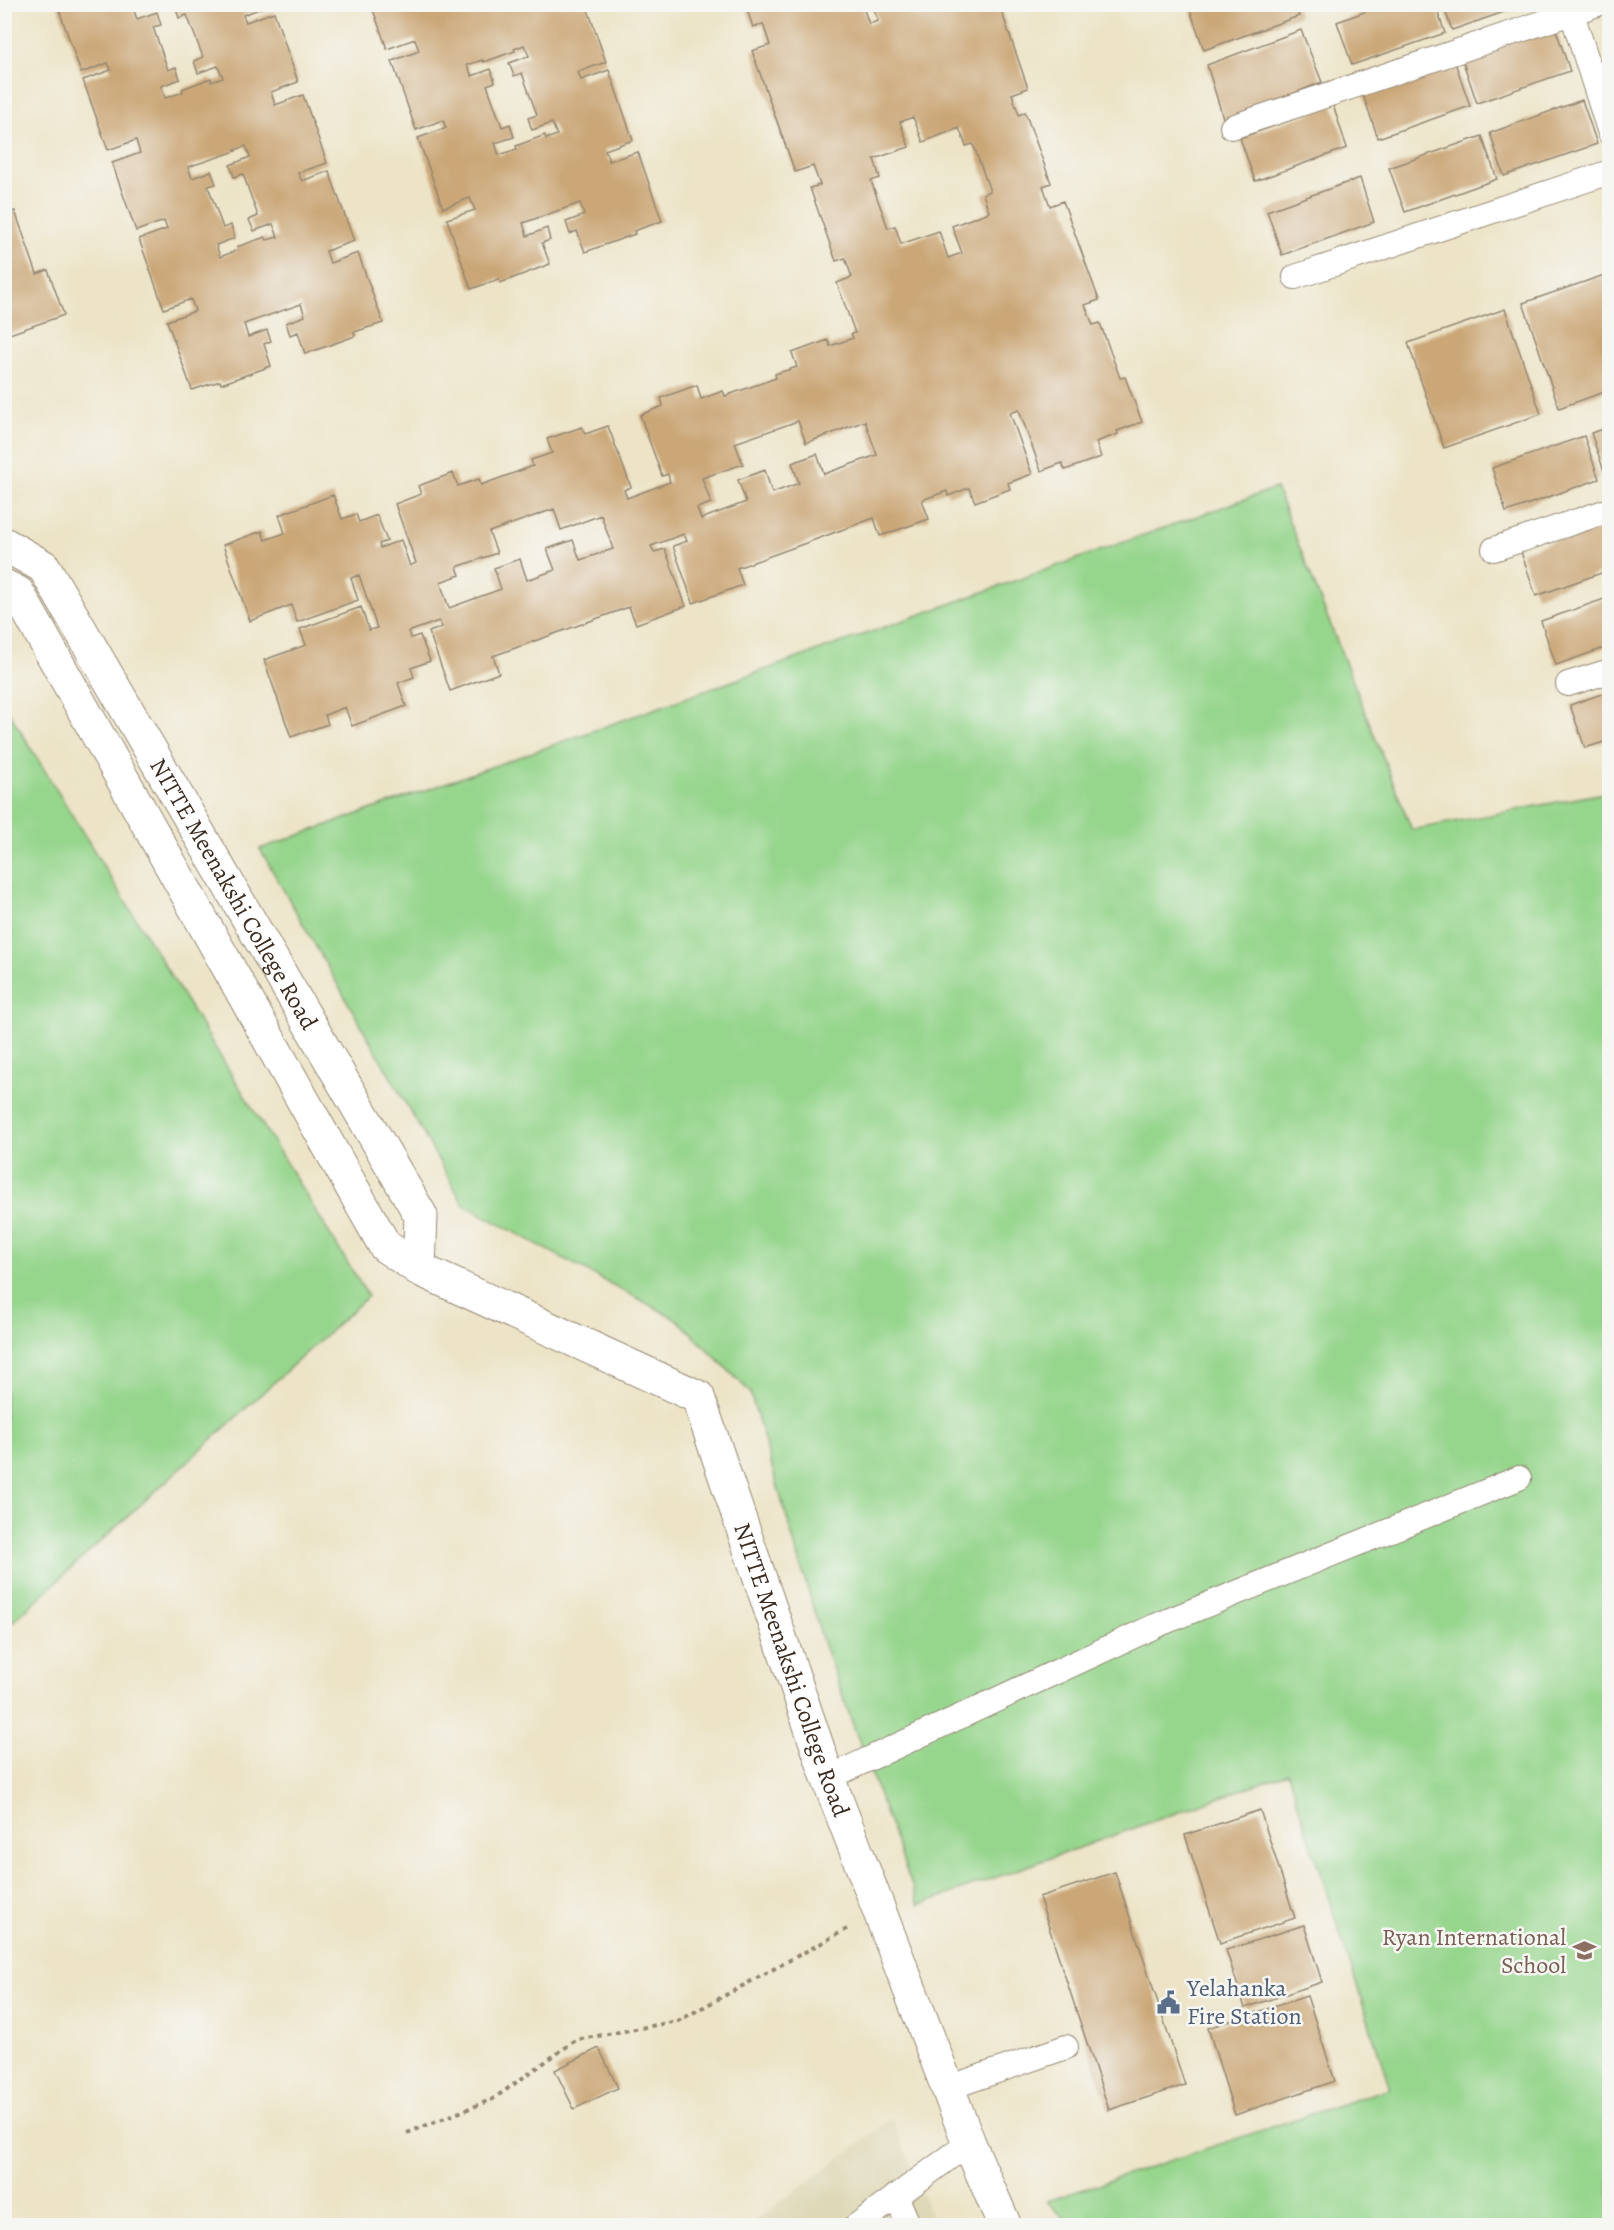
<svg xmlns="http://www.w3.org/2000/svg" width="1614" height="2230" font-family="Alegreya,serif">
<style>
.built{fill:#dfd8b7}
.green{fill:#95d58c;stroke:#688055;stroke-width:1.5}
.building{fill:#cba778;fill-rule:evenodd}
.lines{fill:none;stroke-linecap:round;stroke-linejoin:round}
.lane-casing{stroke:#948772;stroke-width:26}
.secondary-casing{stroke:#948772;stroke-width:35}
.path{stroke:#948772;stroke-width:4;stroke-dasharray:4.5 4.5;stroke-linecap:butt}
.lane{stroke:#fff;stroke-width:24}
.secondary{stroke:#fff;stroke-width:33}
.labels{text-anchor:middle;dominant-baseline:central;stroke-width:5;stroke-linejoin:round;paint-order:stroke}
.street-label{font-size:24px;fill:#3b2a1e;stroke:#f6f6f2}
.education-label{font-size:24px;fill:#785e54;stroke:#f6f6f2;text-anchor:end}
.service-label{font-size:24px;fill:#4e5e75;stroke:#f6f6f2;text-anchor:start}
</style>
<rect width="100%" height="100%" fill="#f6f6f2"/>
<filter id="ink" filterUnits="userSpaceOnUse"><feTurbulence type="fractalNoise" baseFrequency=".0167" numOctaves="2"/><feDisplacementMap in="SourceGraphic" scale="12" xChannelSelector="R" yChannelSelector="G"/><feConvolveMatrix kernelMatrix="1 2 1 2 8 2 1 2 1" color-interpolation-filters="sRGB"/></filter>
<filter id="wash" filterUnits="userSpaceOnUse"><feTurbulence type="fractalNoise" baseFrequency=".008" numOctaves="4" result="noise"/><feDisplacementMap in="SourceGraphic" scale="24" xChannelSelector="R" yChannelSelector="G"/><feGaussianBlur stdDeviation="1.35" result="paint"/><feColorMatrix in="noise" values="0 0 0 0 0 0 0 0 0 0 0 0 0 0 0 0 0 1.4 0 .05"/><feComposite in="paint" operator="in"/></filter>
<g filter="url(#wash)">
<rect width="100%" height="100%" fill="#ede4c7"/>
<!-- built -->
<path class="built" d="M892 2119 935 2225 748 2226Z"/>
<!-- green -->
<g class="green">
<path d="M1276 488 1412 830 1609 792V2225L1072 2226 1047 2201 1390 2088 1288 1773 919 1905 824 1645 750 1392 678 1320 464 1205 260 849Z"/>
<path d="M5 706 368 1296 5 1629Z"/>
</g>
<g id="blocks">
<!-- building -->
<g class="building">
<path d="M57 4H141L133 8 137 19 157 12 161 25 153 27 168 70 176 67 180 79 161 86 165 98 183 92 182 89 211 78V82L223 78 218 66 198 73 194 61 203 57 187 15 179 18 175 6 273 4 243 15 246 22 274 12 298 82 271 92 275 105 303 95 327 163 298 173 302 181 329 171 354 241 326 251 330 263 358 253 383 323 354 332 355 336 305 354 298 332 290 335 286 323 305 316 301 304 244 324 248 337 267 330 271 341 264 344 271 366 221 384 220 381 192 390 167 321 195 311 191 299 164 309 139 239 167 229 164 221 136 231 112 163 140 153 136 140 108 150 83 80 111 70 108 63 81 73ZM246 146 250 157 230 165 234 177 243 174 258 216 249 220 254 231 273 224 278 237 267 240 265 237 237 247 238 250 220 257 216 245 235 238 231 225 223 228 208 186 216 184 211 171 192 178 188 167 236 151 235 150Z"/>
<path d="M371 4H586L606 62 578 72 581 80 609 70 633 140 605 150 609 161 638 152 662 221 634 231 635 234 585 252 577 231 570 234 566 222 584 215 580 203 523 223 527 236 547 228 550 240 542 243 550 264 500 283 499 279 471 289 447 219 475 210 470 198 443 208 418 138 446 128 443 120 416 130 392 61 419 51 415 39 387 49ZM524 45 529 56 509 63 514 76 522 73 537 115 528 118 532 130 552 123 557 135 546 139 545 135 516 146 517 149 499 155 495 143 514 137 510 124 502 127 487 85 495 82 491 69 472 76 467 65 483 60 484 62 515 51 514 49Z"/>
<path d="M745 4H819L821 10 837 4H862L869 24 878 21 872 4H999L1028 88 1012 94 1019 115 1025 112 1051 183 1043 186 1050 206 1063 201 1099 300 1085 305 1093 325 1100 323 1120 378 1125 377 1142 422 1117 431 1118 434 1096 442 1101 457 1065 470 1062 463 1041 471 1019 410 1010 413 1032 474 1008 483 1010 489 975 502 969 488 948 496 947 491 922 500 929 519 880 536 874 518 806 543 737 568 743 585 693 603 673 546 687 541 684 534 651 546 654 552 665 549 686 606 636 624 629 607 493 656 499 673 450 691 429 632 442 627 439 621 408 632 411 638 420 635 430 661 411 668 414 677 398 683 406 706 352 726 345 707 325 715 328 724 291 737 264 660 306 645 300 629 361 607 369 630 377 628 359 575 351 578 358 600 297 622 291 605 250 621 223 545 262 531 265 540 285 533 279 515 333 495 342 519 356 514 359 522 377 515 387 541 379 544 380 548 401 540 410 566 416 563 395 504 421 494 418 486 453 473 458 486 479 479 481 485 533 466 531 460 552 453 547 439 582 427 585 434 608 426 631 487 624 490 627 498 670 482 668 474 662 476 640 415 663 406 661 398 697 385 701 399 723 391 725 396 776 378 775 374 797 367 792 353 828 340 830 346 853 338 851 334 855 333 837 283 852 277 845 258 836 261 810 188 820 185 813 166 795 172 752 51 770 45 763 24 753 27ZM913 117 923 142 959 128 966 146 973 144 990 191 983 194 989 212 952 226 962 253 948 258 939 231 901 244 895 226 888 228 871 181 880 178 874 159 909 147 900 122ZM798 421 806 443 865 421 877 455 824 474 817 454 792 463 799 483 772 493 765 470 738 480 746 502 701 519 697 508 711 503 702 478 743 464 735 443ZM554 509 561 530 601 515 613 549 580 560 573 540 547 549 555 570 527 580 520 559 494 568 501 589 449 608 440 582 460 575 457 567 497 553 489 532Z"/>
<path d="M1188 4H1296L1299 16 1204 50Z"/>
<path d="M1386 4H1435L1445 33 1352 65 1337 22Z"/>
<path d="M1443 5H1524L1452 30Z"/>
<path d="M1555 27 1570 71 1477 103 1462 59Z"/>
<path d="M1301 30 1322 82 1224 121 1207 65Z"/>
<path d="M1455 62 1470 106 1378 138 1363 95Z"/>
<path d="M1582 100 1597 144 1504 176 1490 133Z"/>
<path d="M1333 105 1347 148 1255 181 1240 138Z"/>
<path d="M1482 136 1497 179 1405 212 1389 168Z"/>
<path d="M1360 178 1374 222 1282 255 1267 211Z"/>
<path d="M4 181 11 198 4 200Z"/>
<path d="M15 211 37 274 48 270 64 315 4 336V215Z"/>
<path d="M1610 273V390L1559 408 1523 303Z"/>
<path d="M1505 309 1541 414 1444 448 1408 343Z"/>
<path d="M1610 427V475L1606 477 1591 433Z"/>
<path d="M1584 436 1599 479 1506 512 1492 468Z"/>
<path d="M1610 521V570L1536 596 1521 552Z"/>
<path d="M1610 597V646L1556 665 1541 621Z"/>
<path d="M1610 691V740L1585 748 1570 705Z"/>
<path d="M1260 1810 1295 1918 1220 1943 1185 1835Z"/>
<path d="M1115 1872 1185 2085 1109 2110 1039 1897Z"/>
<path d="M1304 1925 1322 1982 1245 2008 1226 1950Z"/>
<path d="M1307 1996 1335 2081 1235 2115 1208 2028Z"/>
<path d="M599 2048 618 2088 574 2109 555 2070Z"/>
</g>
</g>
</g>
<g filter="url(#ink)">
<use href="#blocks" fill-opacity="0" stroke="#948772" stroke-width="1.5"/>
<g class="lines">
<defs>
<g id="lane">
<path d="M1569 4 1610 133"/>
<path d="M1232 127 1598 4"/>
<path d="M1295 277 1610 172"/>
<path d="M1494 549 1610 510"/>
<path d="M1568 684 1610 671"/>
<path d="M828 1778 1155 1626 1519 1478"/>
<path d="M948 2088 1066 2047"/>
<path d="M896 2196 909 2226"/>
<path d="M856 2226 969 2143"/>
</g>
<g id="secondary">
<path id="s1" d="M4 544 44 567 421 1216 419 1269"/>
<path id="s2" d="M4 586 18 593 385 1246 419 1269 698 1397 828 1778 969 2143 1005 2226"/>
</g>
</defs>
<!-- lane casing -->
<use href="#lane" class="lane-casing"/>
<!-- secondary casing -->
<use href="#secondary" class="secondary-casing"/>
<!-- path -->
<path class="path" d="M407 2133 493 2099 576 2040 678 2021 847 1929"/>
<!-- lane -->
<use href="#lane" class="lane"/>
<!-- secondary -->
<use href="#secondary" class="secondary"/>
</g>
</g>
<!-- icons -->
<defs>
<symbol id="school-bare" viewBox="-9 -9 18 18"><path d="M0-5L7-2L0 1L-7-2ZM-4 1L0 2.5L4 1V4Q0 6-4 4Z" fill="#8d6e63" stroke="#f6f6f2" stroke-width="2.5" paint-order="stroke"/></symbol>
<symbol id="civic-bare" viewBox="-9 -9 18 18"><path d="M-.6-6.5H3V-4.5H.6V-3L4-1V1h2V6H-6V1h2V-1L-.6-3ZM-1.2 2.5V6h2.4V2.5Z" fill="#5c6f8a" stroke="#f6f6f2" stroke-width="2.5" paint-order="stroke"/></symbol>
</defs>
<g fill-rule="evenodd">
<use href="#school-bare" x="1568" y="1934" width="33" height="33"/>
<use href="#civic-bare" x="1152" y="1986" width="33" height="33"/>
</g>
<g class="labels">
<!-- street labels -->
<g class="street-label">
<text stroke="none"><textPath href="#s1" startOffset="424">NITTE Meenakshi College Road</textPath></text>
<text stroke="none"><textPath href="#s2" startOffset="1401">NITTE Meenakshi College Road</textPath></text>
</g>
<!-- education labels -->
<g class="education-label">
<text x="1566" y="1937">Ryan International<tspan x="1566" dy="28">School</tspan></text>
</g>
<!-- service labels -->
<g class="service-label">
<text x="1187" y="1988">Yelahanka<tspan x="1187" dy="28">Fire Station</tspan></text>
</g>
</g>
<!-- margin -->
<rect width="1614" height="2230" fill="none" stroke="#f6f6f2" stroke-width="24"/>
</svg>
